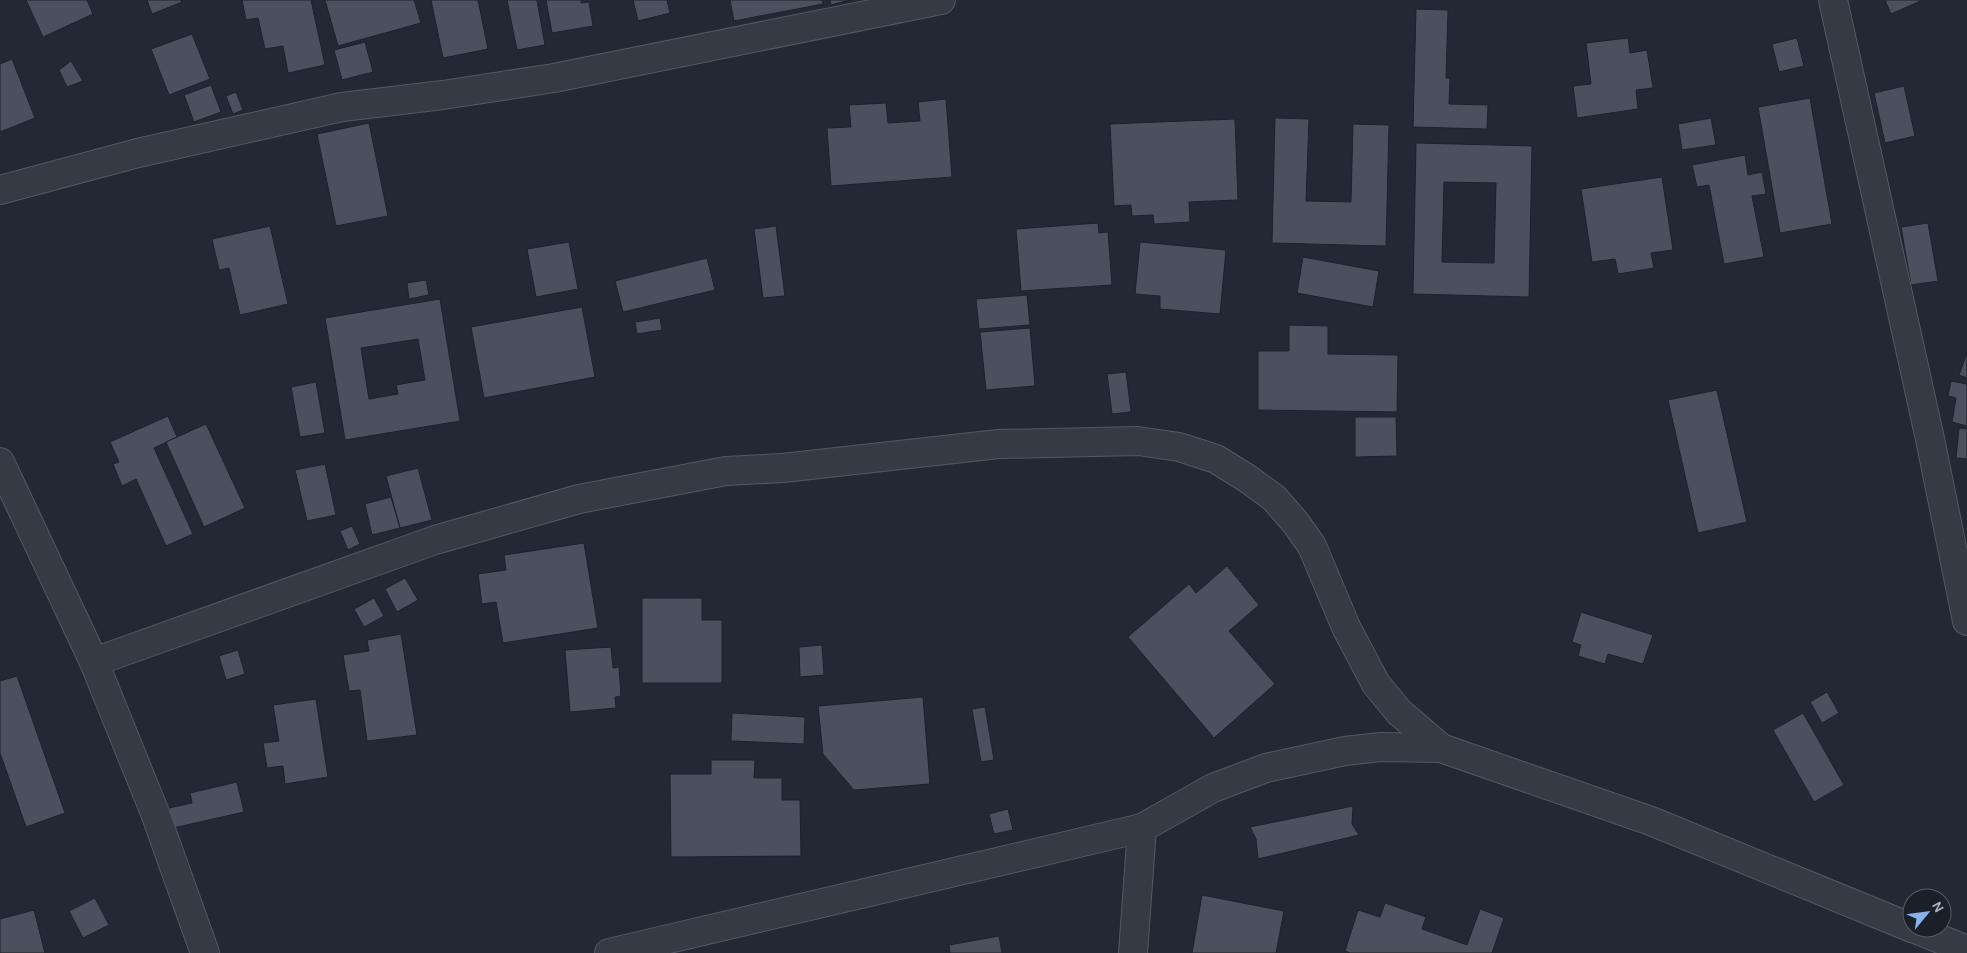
<svg xmlns="http://www.w3.org/2000/svg" width="1967" height="953" font-family="Karla,sans-serif">
<style>
.building{fill:#48515d;stroke:#1c222b;fill-rule:evenodd}
.lines{fill:none;stroke-linecap:round;stroke-linejoin:round}
.minor-casing{stroke:#525963;stroke-width:30}
.minor{stroke:#343b45;stroke-width:28}
</style>
<rect width="100%" height="100%" fill="#212a34"/>
<!-- building -->
<g class="building">
<path d="M26 0H87L93 14 43 37Z"/>
<path d="M147 0H181L182 2 152 14Z"/>
<path d="M242 0H311L325 65 288 73 283 46 265 49 258 18 246 20Z"/>
<path d="M325 0H414L421 23 338 46Z"/>
<path d="M431 0H478L488 49 443 58Z"/>
<path d="M507 0H537L545 45 517 50Z"/>
<path d="M546 0H581V3L589 2 593 26 552 33Z"/>
<path d="M633 0H667L670 13 638 21Z"/>
<path d="M730 0H822L823 4 734 21Z"/>
<path d="M830 0H850L831 5Z"/>
<path d="M1885 0H1923L1891 14Z"/>
<path d="M1416 9 1448 10 1446 78H1450L1449 104 1488 105 1487 129 1413 127Z"/>
<path d="M192 34 210 79 169 95 151 49Z"/>
<path d="M1628 38 1630 53 1647 50 1653 88 1636 90 1638 109 1577 118 1573 86 1591 84 1586 43Z"/>
<path d="M1797 38 1804 66 1779 72 1772 44Z"/>
<path d="M365 42 373 72 342 80 334 50Z"/>
<path d="M12 59 35 118 0 132V64Z"/>
<path d="M71 61 83 81 67 87 59 70Z"/>
<path d="M211 85 221 112 194 122 184 95Z"/>
<path d="M1904 86 1915 136 1885 143 1874 93Z"/>
<path d="M236 92 243 110 233 114 226 96Z"/>
<path d="M1810 98 1832 224 1780 233 1758 107Z"/>
<path d="M946 99 952 177 831 186 827 128 851 127 849 105 886 103 888 123 920 121 918 102Z"/>
<path d="M1275 118 1309 119 1306 201 1351 202 1353 124 1389 125 1386 246 1272 243Z"/>
<path d="M1711 118 1716 145 1682 150 1678 124Z"/>
<path d="M1235 119 1238 200 1189 202 1190 222 1154 224 1153 215 1132 216 1131 205 1114 206 1110 124Z"/>
<path d="M369 123 388 216 336 226 317 134Z"/>
<path d="M1416 143 1532 146 1529 297 1413 294ZM1444 182 1496 183 1494 263 1442 262Z"/>
<path d="M1745 155 1748 175 1762 172 1766 194 1752 196 1764 257 1724 264 1709 185 1697 187 1692 165Z"/>
<path d="M1662 177 1673 250 1651 253 1654 268 1618 274 1615 259 1592 262 1581 189Z"/>
<path d="M1098 223 1099 233 1108 232 1112 285 1021 291 1016 229Z"/>
<path d="M1928 223 1938 281 1911 285 1901 227Z"/>
<path d="M270 226 288 304 240 315 229 268 219 270 212 239Z"/>
<path d="M776 226 785 296 763 298 754 229Z"/>
<path d="M569 242 578 289 536 297 527 249Z"/>
<path d="M1140 242 1226 250 1220 314 1160 309V296L1135 294Z"/>
<path d="M1303 257 1379 271 1373 307 1297 293Z"/>
<path d="M707 258 715 290 623 312 615 281Z"/>
<path d="M426 280 429 295 409 299 407 283Z"/>
<path d="M1027 295 1030 325 979 329 976 299Z"/>
<path d="M440 299 460 421 345 440 325 318ZM418 339 425 380 396 385 398 394 369 399 361 348Z"/>
<path d="M582 307 595 377 484 398 471 327Z"/>
<path d="M660 318 662 330 637 334 635 322Z"/>
<path d="M1289 325 1328 326V354L1398 355 1397 412 1258 410V351H1289Z"/>
<path d="M1030 328 1035 386 986 390 980 332Z"/>
<path d="M1967 353V378L1959 375Z"/>
<path d="M1126 372 1131 412 1112 414 1107 374Z"/>
<path d="M1951 381 1967 384V426L1952 422 1956 398 1948 396Z"/>
<path d="M316 382 325 433 300 437 291 387Z"/>
<path d="M1717 390 1747 522 1698 533 1668 400Z"/>
<path d="M168 416 177 437 154 448 193 534 166 546 136 479 122 486 113 464 119 462 110 442Z"/>
<path d="M1355 417H1396L1397 456 1355 457Z"/>
<path d="M206 424 245 508 204 527 166 442Z"/>
<path d="M1959 428 1967 429V459L1956 458Z"/>
<path d="M325 464 336 515 307 521 295 470Z"/>
<path d="M418 468 432 520 400 528 386 476Z"/>
<path d="M391 497 400 528 372 535 365 504Z"/>
<path d="M352 526 360 544 348 550 340 531Z"/>
<path d="M584 543 598 628 503 643 496 602 482 604 478 574 506 570 504 555Z"/>
<path d="M1227 566 1259 605 1229 631 1275 684 1214 738 1128 637 1189 584 1196 593Z"/>
<path d="M405 578 418 600 397 612 385 589Z"/>
<path d="M374 598 384 616 364 627 354 609Z"/>
<path d="M642 598H702V620H722V683H642Z"/>
<path d="M1581 612 1653 635 1643 664 1608 654 1605 664 1578 656 1581 645 1572 642Z"/>
<path d="M401 634 417 735 367 741 360 690 349 691 343 655 369 651 367 640Z"/>
<path d="M822 645 824 675 800 677 799 647Z"/>
<path d="M611 647 613 668 619 667 621 696 615 697 616 708 570 712 565 650Z"/>
<path d="M238 650 245 674 226 680 219 656Z"/>
<path d="M17 676 65 813 26 827 0 753V681Z"/>
<path d="M1827 692 1839 713 1822 723 1810 702Z"/>
<path d="M923 697 930 784 854 790 823 754 818 706Z"/>
<path d="M316 699 328 777 285 784 283 766 267 768 263 743 279 741 273 705Z"/>
<path d="M985 707 994 760 981 762 972 709Z"/>
<path d="M732 713 805 717 804 744 731 741Z"/>
<path d="M1803 713 1844 785 1814 802 1773 730Z"/>
<path d="M711 760H755L754 778H782V800H800L801 856 671 857 670 774H711Z"/>
<path d="M237 782 244 812 173 828 169 808 192 803 190 793Z"/>
<path d="M1353 806 1352 824 1359 835 1258 859 1256 839 1250 827Z"/>
<path d="M1008 809 1013 830 994 834 989 814Z"/>
<path d="M1202 895 1284 911 1276 953H1192Z"/>
<path d="M95 898 109 925 83 938 69 911Z"/>
<path d="M1385 903 1426 917 1422 929 1467 945 1480 909 1504 918 1492 953H1350L1345 951 1358 910 1380 917Z"/>
<path d="M34 910 45 953H0V919Z"/>
<path d="M999 936 1002 953H950L949 945Z"/>
</g>
<g class="lines">
<defs>
<g id="minor">
<path d="M1833 0 1930 439 1967 621"/>
<path d="M0 190 138 153 342 107 443 95 554 78 941 0"/>
<path d="M0 462 94 662 155 813 205 953"/>
<path d="M94 662 435 540 579 499 726 471 783 468 999 444 1138 441 1179 447 1216 459 1248 479 1274 498 1295 522 1312 546 1346 627 1376 684 1399 712 1441 748"/>
<path d="M1913 928 1967 950"/>
<path d="M609 953 1142 828 1213 788 1266 768 1345 751 1381 747 1441 748 1651 821 1912 928"/>
<path d="M1133 953 1142 828"/>
</g>
</defs>
<!-- minor casing -->
<use href="#minor" class="minor-casing"/>
<!-- minor -->
<use href="#minor" class="minor"/>
</g>
<!-- north arrow -->
<g transform="translate(1927 913) rotate(61)"><circle r="24" fill="#1a2029" stroke="#565c66"/>
<path d="M0-4L9 19L0 12L-9 19Z" fill="#89b1ec"/>
<text y="-8" font-size="14" font-weight="bold" text-anchor="middle" fill="#afb6c2">N</text>
</g>
</svg>
